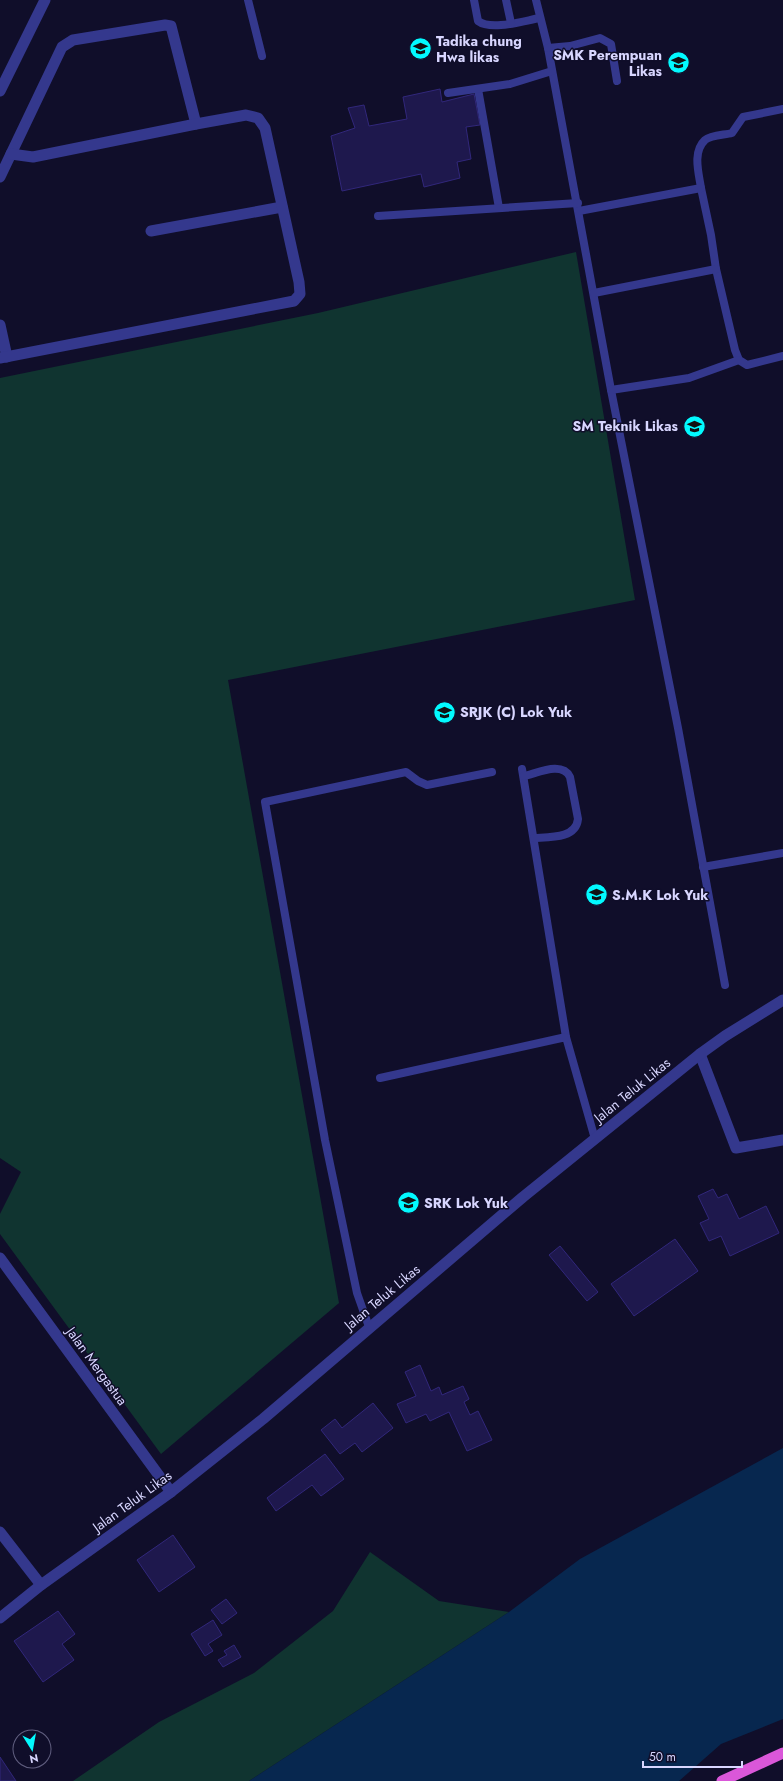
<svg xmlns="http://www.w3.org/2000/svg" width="783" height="1781" font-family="Jost,sans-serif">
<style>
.green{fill:#103430}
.water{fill:#07274f}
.building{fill:#1e184d;stroke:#31277b}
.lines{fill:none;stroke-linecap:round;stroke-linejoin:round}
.service{stroke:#34388d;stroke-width:8}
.minor{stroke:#34388d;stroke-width:11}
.tertiary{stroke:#34388d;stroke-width:11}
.trunk{stroke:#da57d9;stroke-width:11}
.labels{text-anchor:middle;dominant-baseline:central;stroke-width:3;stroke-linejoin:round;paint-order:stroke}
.poi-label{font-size:14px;font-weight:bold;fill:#d8d6ff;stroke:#100e2a;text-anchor:start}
.street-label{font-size:14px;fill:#d8d6ff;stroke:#100e2a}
</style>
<rect width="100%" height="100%" fill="#100e2a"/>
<!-- green -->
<g class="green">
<path d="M576 252 635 600 228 680 339 1303 161 1454 0 1234V1214L21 1172 0 1158V378L318 313Z"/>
<path d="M370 1552 439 1601 509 1612 249 1781H73L159 1722 254 1673 333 1611Z"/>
</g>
<!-- water -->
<path class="water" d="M783 1448V1719L721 1744 679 1781H249L509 1612 580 1559Z"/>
<!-- building -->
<g class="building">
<path d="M440 89 442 102 474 94 480 125 466 127 471 159 457 162 460 178 424 187 421 174 342 191 331 136 355 128 348 108 364 105 369 126 407 119 403 97Z"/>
<path d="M713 1189 718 1198 727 1194 739 1219 766 1206 779 1233 730 1256 721 1236 709 1241 700 1223 709 1219 698 1196Z"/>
<path d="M675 1239 698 1271 634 1316 611 1284Z"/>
<path d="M560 1246 598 1292 587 1301 549 1255Z"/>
<path d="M420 1365 431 1391 439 1387 442 1395 463 1386 469 1399 464 1402 470 1415 478 1411 492 1440 467 1451 449 1412 430 1421 426 1414 406 1423 397 1404 416 1396 405 1372Z"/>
<path d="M373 1403 393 1428 362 1452 355 1443 340 1454 321 1430 335 1419 342 1428Z"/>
<path d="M325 1454 344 1479 321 1496 312 1485 276 1511 267 1498Z"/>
<path d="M173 1535 195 1567 159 1592 137 1560Z"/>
<path d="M226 1599 237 1613 222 1624 211 1610Z"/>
<path d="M58 1611 75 1634 62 1644 74 1660 43 1682 14 1641Z"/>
<path d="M213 1620 222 1635 208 1644 213 1651 205 1656 191 1634Z"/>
<path d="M234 1645 241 1657 223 1667 218 1660 227 1655 224 1651Z"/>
<path d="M0 1757 16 1781H0Z"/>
</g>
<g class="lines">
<!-- service -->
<g class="service">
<path d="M248 0 262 56"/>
<path d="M474 0 478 21C491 31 523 21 540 18"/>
<path d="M506 0 511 23"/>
<path d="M536 0 548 48 611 390 678 728 725 985"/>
<path d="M548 48 570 46 600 38 611 44 617 81"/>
<path d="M478 89 499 208"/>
<path d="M448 93 510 84 552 71"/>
<path d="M701 188 711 235 716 269 735 350 739 360 747 365 783 356"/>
<path d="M579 211 701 188C699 174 692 152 705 140 711 135 725 135 732 133L743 117 783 109"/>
<path d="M378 216 578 203"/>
<path d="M594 293 716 269"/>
<path d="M611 390 689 378 739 360"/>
<path d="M522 769 566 1037"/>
<path d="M524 776C538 773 562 761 570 777L578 819C576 839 549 837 534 838"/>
<path d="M703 867 783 853"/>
<path d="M380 1078 566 1037 595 1139"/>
<path d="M369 1327 357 1293 325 1140 265 802 406 772 418 781 427 785 492 772"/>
</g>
<!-- minor -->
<g class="minor">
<path d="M0 177 62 47 73 40 165 25 171 26 196 124"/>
<path d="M151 231 282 207"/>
<path d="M0 325 7 357"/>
<path d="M0 358 294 301 300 294 299 282 265 128 258 118 246 115 196 124 33 157 11 154"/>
<path d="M700 1054 736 1148 783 1140"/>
<path d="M0 1532 41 1585"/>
</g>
<!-- tertiary -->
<g class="tertiary">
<path d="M0 91 45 0"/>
<path d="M0 1258 171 1492"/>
<path d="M0 1618 41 1585 171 1492 263 1419 523 1197 700 1054 725 1036 783 1000"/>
</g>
<!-- trunk -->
<path class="trunk" d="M722 1781 783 1753"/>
</g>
<!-- icons -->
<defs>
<symbol id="school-disc" viewBox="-11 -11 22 22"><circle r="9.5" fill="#02faff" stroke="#100e2a"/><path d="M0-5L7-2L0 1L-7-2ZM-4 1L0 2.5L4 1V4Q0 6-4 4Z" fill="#111"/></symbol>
</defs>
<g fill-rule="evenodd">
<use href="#school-disc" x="408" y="36" width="25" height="25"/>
<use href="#school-disc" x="666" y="50" width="25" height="25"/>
<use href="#school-disc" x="682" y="414" width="25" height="25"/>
<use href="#school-disc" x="432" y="700" width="25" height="25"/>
<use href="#school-disc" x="584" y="882" width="25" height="25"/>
<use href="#school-disc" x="396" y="1190" width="25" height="25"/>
</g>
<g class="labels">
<!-- poi labels -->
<g class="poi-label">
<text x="436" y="41">Tadika chung<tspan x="436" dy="16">Hwa likas</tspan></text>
<text x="662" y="55" text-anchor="end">SMK Perempuan<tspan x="662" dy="16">Likas</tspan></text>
<text x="678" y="426" text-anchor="end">SM Teknik Likas</text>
<text x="460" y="712">SRJK (C) Lok Yuk</text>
<text x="612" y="895">S.M.K Lok Yuk</text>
<text x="424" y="1203">SRK Lok Yuk</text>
</g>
<!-- street labels -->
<g class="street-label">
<text transform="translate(632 1090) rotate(-39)">Jalan Teluk Likas</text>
<text transform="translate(382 1297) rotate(-40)">Jalan Teluk Likas</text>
<text transform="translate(97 1366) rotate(54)">Jalan Mergastua</text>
<text transform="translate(132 1501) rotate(-36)">Jalan Teluk Likas</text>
</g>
</g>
<!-- north arrow -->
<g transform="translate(32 1749) rotate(169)"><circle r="19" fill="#100e2a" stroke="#605e7f"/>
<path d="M0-3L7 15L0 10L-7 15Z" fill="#02faff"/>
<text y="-6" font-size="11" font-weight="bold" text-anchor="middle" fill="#d8d6ff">N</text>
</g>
<!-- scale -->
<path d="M643 1761v6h99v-6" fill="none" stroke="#d8d6ff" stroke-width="2"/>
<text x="649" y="1761" font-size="12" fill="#d8d6ff" stroke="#100e2a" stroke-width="3" paint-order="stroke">50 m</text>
</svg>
